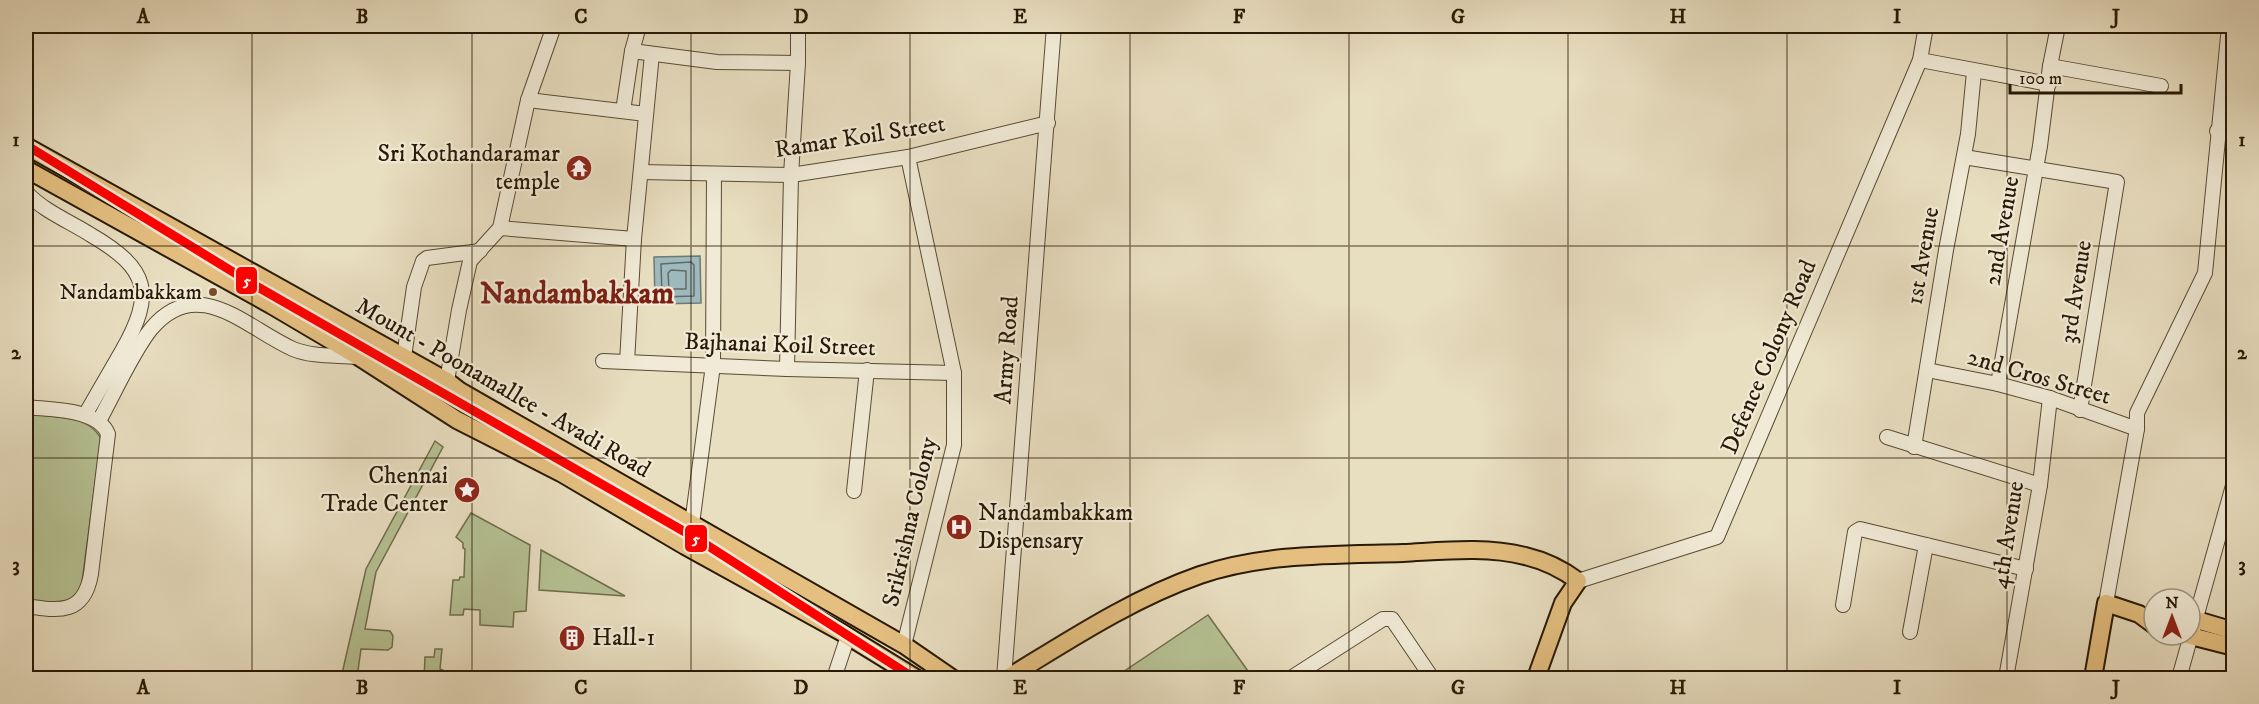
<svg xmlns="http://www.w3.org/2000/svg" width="2259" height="704" font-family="'IM FELL DW Pica',serif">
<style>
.green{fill:#b5c193;stroke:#6f6d4c;stroke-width:1.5}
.water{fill:#9eb9be;stroke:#6f7974;stroke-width:1.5}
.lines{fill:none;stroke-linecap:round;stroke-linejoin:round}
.shore{stroke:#646962;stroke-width:1.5}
.minor-casing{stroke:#594a34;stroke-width:16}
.major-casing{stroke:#291905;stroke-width:20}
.minor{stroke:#f0ead6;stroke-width:14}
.major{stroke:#e4bf80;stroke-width:16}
.metro-1-casing{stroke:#f0ead6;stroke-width:14}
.metro-1{stroke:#f00;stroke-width:9}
.grid{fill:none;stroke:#291905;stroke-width:1.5;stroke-opacity:0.55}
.bus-dot{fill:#7a4b2a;stroke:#f0ead6;stroke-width:2}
.labels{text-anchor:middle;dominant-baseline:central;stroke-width:4.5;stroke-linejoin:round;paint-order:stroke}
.bus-label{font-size:22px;fill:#291905;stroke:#f0ead6;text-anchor:end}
.street-label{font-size:24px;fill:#291905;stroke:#f0ead6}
.poi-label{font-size:24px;fill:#291905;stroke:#f0ead6;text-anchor:end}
.district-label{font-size:30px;font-weight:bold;fill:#7a1f14;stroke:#f0ead6}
.line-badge{stroke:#f0ead6;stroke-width:2}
.badge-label{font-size:16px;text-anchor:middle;font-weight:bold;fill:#fff}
.neatline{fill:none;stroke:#291905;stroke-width:2}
.grid-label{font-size:20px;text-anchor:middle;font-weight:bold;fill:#291905}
</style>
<rect width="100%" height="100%" fill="#e8dec0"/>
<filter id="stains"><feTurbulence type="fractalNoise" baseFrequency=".00333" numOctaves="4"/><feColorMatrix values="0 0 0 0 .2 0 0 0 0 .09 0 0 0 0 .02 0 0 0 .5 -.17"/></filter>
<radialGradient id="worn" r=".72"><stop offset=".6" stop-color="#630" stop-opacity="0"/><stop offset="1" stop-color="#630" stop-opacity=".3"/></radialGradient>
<!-- green -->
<g class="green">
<path d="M26 414C50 417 89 414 101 439L82 582C75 610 48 602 26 600Z"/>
<path d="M435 441 443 447 376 572 365 629 390 631 393 636 392 647 388 650 361 649 357 678H341L366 569Z"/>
<path d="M471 513 530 545 526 611 514 612 513 627 480 625V610L464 609 463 615H450L453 580H459L460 577H464L465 549 463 548V543L456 537Z"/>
<path d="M541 550 625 596 539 590Z"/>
<path d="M1208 615 1253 678H1114Z"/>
<path d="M435 649H442L440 669 461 678H424L425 657H434Z"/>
</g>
<!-- water -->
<path class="water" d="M700 256 701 303 655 304 654 257Z"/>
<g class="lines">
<!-- shore -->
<g class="shore">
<path d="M691 262 694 265V296L662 297 661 264Z"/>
<path d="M671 270 686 271V289H669L668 273Z"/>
</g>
<defs>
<g id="minor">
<path d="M632 51 717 62 798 63"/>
<path d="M1920 60 2049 84"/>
<path d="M2050 66 2161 86"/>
<path d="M528 100 646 114"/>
<path d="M623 111 632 51 639 26"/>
<path d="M2217 131H2234"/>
<path d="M1964 157 2117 182 2080 410"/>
<path d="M641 172 791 175 908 157 1048 123"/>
<path d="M26 192C43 211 69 221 91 235 149 269 155 293 122 351 110 372 97 394 85 415"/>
<path d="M500 228 634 239"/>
<path d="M404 357 414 287 423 261 427 258 480 251"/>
<path d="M603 361 787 369 954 373"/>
<path d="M627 362 634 239 652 54"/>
<path d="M787 369 791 175 798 63V26"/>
<path d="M1927 370 1998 384 2050 398 2137 429"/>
<path d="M447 381 459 310 470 261 500 228 528 100 554 26"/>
<path d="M1998 384 2040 146 2050 66 2058 26"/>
<path d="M26 407C49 410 98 408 108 434L91 574C84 615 59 611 26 606"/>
<path d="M99 421C114 394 132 353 151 329 198 273 246 328 293 349 312 357 337 355 357 357"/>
<path d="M1887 437 2040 485"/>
<path d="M1914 447 1946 250 1968 134 1974 72"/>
<path d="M854 491 867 370"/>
<path d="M692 524 713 365 714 174"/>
<path d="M1578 581 1717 537 1920 60 1926 26"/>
<path d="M2106 603 2137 429V413L2205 273 2229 26"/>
<path d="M1843 605 1855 532 1860 529 2026 569"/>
<path d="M1910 632 1926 545"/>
<path d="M904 645 954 445V373L908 157"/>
<path d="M834 678 848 636"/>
<path d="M1004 678 1054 26"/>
<path d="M1291 678 1383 619H1392L1432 678"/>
<path d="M2006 678 2040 485 2050 398"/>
<path d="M2179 678 2234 482"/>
</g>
<g id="major">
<path d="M26 146 447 381 460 391 904 645 952 678"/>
<path d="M26 169 271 305 359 357 457 420 561 473 685 546 841 632 916 678"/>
<path d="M2190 618 2234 631"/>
<path d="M2187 635 2234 647"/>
<path d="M1007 678C1068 641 1131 599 1200 575 1265 553 1334 555 1403 553 1443 551 1486 546 1525 556 1546 561 1562 569 1578 581L1563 603 1536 678"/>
<path d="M2093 678 2106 603 2139 614 2154 625"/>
</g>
</defs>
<!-- minor casing -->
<use href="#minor" class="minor-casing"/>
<!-- major casing -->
<use href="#major" class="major-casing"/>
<!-- minor -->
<use href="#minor" class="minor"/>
<!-- major -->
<use href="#major" class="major"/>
<defs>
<path id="metro-1" d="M26 145 251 283 699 540 914 678"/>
</defs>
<!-- metro-1 casing -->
<use href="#metro-1" class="metro-1-casing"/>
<!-- metro-1 -->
<use href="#metro-1" class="metro-1"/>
</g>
<!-- grid -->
<path class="grid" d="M252 26V678M472 26V678M691 26V678M910 26V678M1130 26V678M1349 26V678M1568 26V678M1787 26V678M2007 26V678M26 246H2234M26 458H2234"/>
<!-- icons -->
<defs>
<symbol id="temple-disc" viewBox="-11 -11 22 22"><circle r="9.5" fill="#8f2418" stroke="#f0ead6"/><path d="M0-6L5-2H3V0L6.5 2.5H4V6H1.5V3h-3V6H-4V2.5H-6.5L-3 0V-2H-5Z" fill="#fff"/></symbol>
<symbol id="sight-disc" viewBox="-11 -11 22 22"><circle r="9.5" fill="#8f2418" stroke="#f0ead6"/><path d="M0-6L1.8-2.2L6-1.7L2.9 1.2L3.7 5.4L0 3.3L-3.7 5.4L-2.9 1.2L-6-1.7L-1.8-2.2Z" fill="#fff"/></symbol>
<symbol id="hospital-disc" viewBox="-11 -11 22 22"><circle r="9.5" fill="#8f2418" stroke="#f0ead6"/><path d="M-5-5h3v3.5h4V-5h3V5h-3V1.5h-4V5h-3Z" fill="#fff"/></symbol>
<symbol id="building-disc" viewBox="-11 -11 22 22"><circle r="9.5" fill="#8f2418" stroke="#f0ead6"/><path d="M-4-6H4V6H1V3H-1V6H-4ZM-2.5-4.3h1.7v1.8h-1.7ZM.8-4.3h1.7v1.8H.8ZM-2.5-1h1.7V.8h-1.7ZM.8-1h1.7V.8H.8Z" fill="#fff"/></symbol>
</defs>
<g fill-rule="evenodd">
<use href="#temple-disc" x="564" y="153" width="30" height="30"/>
<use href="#sight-disc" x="452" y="475" width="30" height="30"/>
<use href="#hospital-disc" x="944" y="512" width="30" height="30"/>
<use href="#building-disc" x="557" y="623" width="30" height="30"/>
</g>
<!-- markers -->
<circle class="bus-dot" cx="213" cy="292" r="5"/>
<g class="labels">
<!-- bus labels -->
<g class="bus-label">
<text x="202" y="292">Nandambakkam</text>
</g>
<!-- street labels -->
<g class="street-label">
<text transform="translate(860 137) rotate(-9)">Ramar Koil Street</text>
<text transform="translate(2002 231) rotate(-80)">2nd Avenue</text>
<text transform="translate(1923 256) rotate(-80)">1st Avenue</text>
<text transform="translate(2076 292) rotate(-81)">3rd Avenue</text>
<text transform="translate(780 345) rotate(2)">Bajhanai Koil Street</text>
<text transform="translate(1007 350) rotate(-86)">Army Road</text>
<text transform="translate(1769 357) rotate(-67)">Defence Colony Road</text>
<text transform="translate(2039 377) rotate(16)">2nd Cros Street</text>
<text transform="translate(503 388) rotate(30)">Mount - Poonamallee - Avadi Road</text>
<text transform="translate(910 522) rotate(-77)">Srikrishna Colony</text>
<text transform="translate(2008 535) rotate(-81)">4th Avenue</text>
</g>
<!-- poi labels -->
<g class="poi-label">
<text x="560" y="154">Sri Kothandaramar<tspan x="560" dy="28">temple</tspan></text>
<text x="448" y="476">Chennai<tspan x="448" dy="28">Trade Center</tspan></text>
<text x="978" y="513" text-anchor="start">Nandambakkam<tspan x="978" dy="28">Dispensary</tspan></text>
<text x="592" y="638" text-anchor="start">Hall-1</text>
</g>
<!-- district labels -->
<g class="district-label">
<text x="577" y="294">Nandambakkam</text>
</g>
</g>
<g class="line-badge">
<rect x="235" y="266" width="23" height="29" rx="6" fill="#f00"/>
<rect x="684" y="524" width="24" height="29" rx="6" fill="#f00"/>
</g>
<g class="badge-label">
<text x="247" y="286">5</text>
<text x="696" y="544">5</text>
</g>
<!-- margin -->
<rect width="2259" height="704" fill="none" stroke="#e8dec0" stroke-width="66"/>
<!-- north arrow -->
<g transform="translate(2172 617)"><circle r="28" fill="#f0ead6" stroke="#a09682" stroke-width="1.5"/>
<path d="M0-4.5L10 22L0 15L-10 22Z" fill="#8f2418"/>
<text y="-9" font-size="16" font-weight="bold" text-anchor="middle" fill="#291905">N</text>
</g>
<!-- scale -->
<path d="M2010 84v9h171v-9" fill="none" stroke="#291905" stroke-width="3"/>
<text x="2019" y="84" font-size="18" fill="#291905" stroke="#f0ead6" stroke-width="4.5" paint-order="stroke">100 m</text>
<rect x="33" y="33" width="2193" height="638" class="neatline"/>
<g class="grid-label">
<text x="143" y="23">A</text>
<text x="362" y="23">B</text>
<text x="581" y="23">C</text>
<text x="801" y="23">D</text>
<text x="1020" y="23">E</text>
<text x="1239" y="23">F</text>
<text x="1458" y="23">G</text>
<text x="1678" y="23">H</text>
<text x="1897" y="23">I</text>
<text x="2116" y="23">J</text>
<text x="16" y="146">1</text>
<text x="2242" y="146">1</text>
<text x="16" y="359">2</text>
<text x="2242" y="359">2</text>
<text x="16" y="571">3</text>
<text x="2242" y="571">3</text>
<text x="143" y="694">A</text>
<text x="362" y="694">B</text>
<text x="581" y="694">C</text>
<text x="801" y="694">D</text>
<text x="1020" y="694">E</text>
<text x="1239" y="694">F</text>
<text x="1458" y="694">G</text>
<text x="1678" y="694">H</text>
<text x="1897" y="694">I</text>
<text x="2116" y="694">J</text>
</g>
<rect width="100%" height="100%" filter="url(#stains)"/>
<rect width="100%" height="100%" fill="url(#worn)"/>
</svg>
